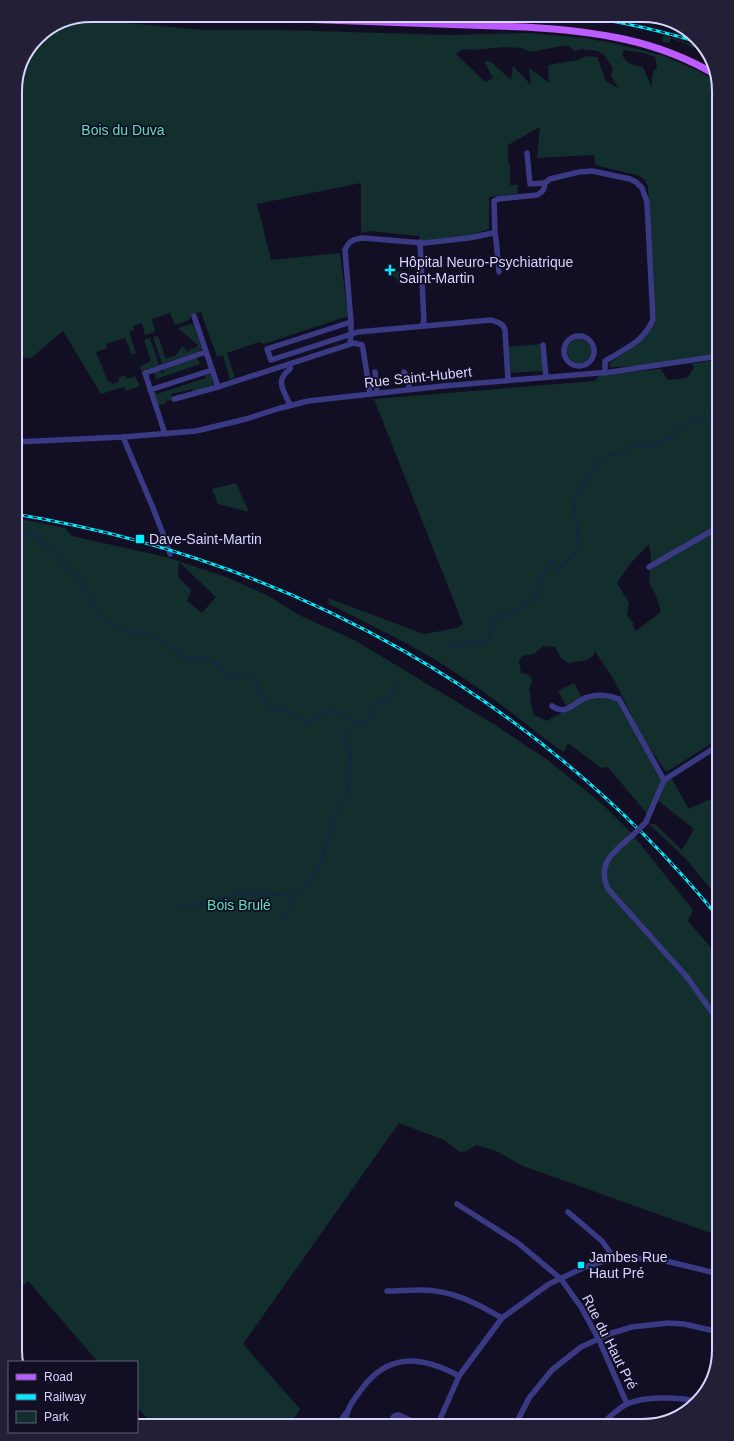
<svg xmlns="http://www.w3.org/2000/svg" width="734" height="1441" font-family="Arial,sans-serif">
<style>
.green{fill:#122f2d;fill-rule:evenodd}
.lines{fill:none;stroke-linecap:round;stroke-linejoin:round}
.stream{stroke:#0e274a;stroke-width:1.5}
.minor{stroke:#3a3a84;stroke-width:5.5}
.major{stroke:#bc5bfe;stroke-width:7}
.rail-casing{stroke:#01edfd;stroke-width:3}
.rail{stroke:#120f25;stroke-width:1.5;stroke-dasharray:4.5;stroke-linecap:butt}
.minor-bridge{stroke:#3a3a84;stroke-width:5.5}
.poi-dot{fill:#01edfd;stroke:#120f25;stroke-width:1.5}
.labels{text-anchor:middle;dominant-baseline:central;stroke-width:3.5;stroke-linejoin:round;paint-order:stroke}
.park-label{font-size:14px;fill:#5fdfbb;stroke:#120f25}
.poi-label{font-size:14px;fill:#d7d4ff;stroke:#120f25;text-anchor:start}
.street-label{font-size:14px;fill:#d7d4ff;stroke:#120f25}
.rim{fill:none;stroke:#d7d4ff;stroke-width:2}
</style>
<rect width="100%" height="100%" fill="#120f25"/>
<!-- green -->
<g class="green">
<path d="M623 15H648L689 31 691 33 681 29Z"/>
<path d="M85 16 126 23 205 30H280L448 35 529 33 583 38 613 43 664 56 701 72 717 82 719 91V354L646 366 610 367 609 364 612 361C630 350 645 340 656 322L654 304 648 187 644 179 637 175 598 166 595 164 594 155 537 158 540 127 508 145V163H510V185H518L517 194 489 197V229L467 236 420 241V236L369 231 361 233V183L257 204 271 260 340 253 348 316 264 344 259 342 227 353 235 378 230 380 223 355 217 357 201 312 192 314 189 320 175 325 170 313 152 319 155 332 145 335 142 323 133 326 134 330 129 332 136 353 131 355 129 347 125 338 106 344 107 348 96 352 108 382 111 381 112 384 119 382 118 378 125 375 127 379 135 376 140 386 126 391 124 387 101 394 63 331 31 358H15V86L37 37 62 21ZM561 46H569L575 51C580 49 583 49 588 50 606 51 604 55 613 69L611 76 618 88 606 81 597 57 587 56 578 60 548 65 549 83 529 68 531 85 513 66 511 80 491 62 484 61 493 78 485 82 456 54 463 49 474 50 504 47 521 48 531 52ZM624 50 644 53 655 57 657 68 654 70 652 78V88L643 67C633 65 625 64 622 54Z"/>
<path d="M663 35 702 48 711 59 707 60 702 58 705 52 671 38 669 43 662 41Z"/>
<path d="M405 271 406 284 400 286 399 283H397L396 277H393V272Z"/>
<path d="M191 324H193L202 349 200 351 162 364 153 337 158 336 166 359 176 355 182 346 188 352 192 348 194 349 198 345 178 328Z"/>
<path d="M150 338 159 365 141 371 140 366 151 361 144 340Z"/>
<circle cx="579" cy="351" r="12"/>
<path d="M542 344 543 371 509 373 507 347Z"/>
<path d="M197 358 200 364 156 379 154 372 161 370 162 373 164 372 163 369Z"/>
<path d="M719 359V760L711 744 666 772 644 740 614 680 595 651 594 655 587 660 569 663 561 658 555 647 543 646 534 654 522 656 519 661 521 673 531 676 532 682 529 689 531 697 530 702 534 715 547 721 568 709 558 691 574 683 583 700 587 697 619 699 664 780 670 776 689 809 710 799 716 808 719 806V899L687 860 649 824H655L682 850 694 829 656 799 649 816 608 767 601 768 568 743 564 752 557 748C524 722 491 696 456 673 416 646 372 626 329 604L328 598 424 634 457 628 463 624 374 399 595 381 599 375 661 369 668 380 687 378 694 368 691 364ZM649 544 651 557 649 581 656 596 661 612 636 631 632 625 634 624 627 615 629 603 617 583 629 565Z"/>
<path d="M205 374 211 375 213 385 193 391 192 389 171 394 172 399 166 401V403L158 406 154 393 155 391 157 394 206 378Z"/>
<path d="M236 483 249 512 218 504 212 489Z"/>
<path d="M15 518 65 528 72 536 166 557 226 577 267 595 299 615 356 641 495 725 549 761 601 803 633 835 693 910 688 921 719 957V1236L523 1166 496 1151 476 1145 467 1151 460 1152 444 1140 399 1123 243 1344 300 1409 289 1426H154L137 1407V1362H98L28 1281 15 1294ZM179 562 216 597 202 613 187 601 191 590 178 577Z"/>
</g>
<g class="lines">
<!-- stream -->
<g class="stream">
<path d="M15 530 31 535 38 536 45 546 58 553 62 563 81 580 98 613 108 623 117 625 129 632 148 633 152 638 164 641 171 649 179 651 184 660 198 658 218 664 226 676 237 677 245 674 254 679 268 707 275 711 284 708 306 722 332 711 343 713 356 723 367 721 376 704 389 700 399 681"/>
<path d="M449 647 467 642 478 643 488 640 494 618 516 611 537 596 539 581 551 561 558 570 579 548 574 501 598 462 611 454H622L632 445 649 446 671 437 680 427 698 419H705L713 413 719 411"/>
<path d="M177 907 202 904 246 892 290 896 310 882 320 865 335 814 344 802 350 781 351 754 342 735 356 723"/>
<path d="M281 919 297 897 295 893"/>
</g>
<!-- minor -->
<g class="minor">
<path d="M474 15V26"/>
<path d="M527 153 530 184 545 183"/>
<path d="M495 234 494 201 498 199 537 195C543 192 544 190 545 183L550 179 579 172 592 171 630 179 636 182 642 188 647 202 653 320C643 342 625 349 605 361V373"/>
<path d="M420 242 424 321 422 326"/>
<path d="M499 272 496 239 495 234 493 233 469 238 424 243 363 238C353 239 349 241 345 250L351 322 267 349 271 360 358 332 491 320C497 322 503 323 505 330L508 380"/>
<path d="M194 316 218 387"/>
<circle cx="579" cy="351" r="15"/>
<path d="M350 344 351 334V322"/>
<path d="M543 345 546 377"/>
<path d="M375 372 377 392"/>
<path d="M404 372 409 382V389"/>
<path d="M150 390 212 370"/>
<path d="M174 399 218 387 354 343 362 345 363 349 370 393"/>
<path d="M290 405C284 390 274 381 290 369V364"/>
<path d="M165 434 145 373 206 352"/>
<path d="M123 437 153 508 165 539 170 554"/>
<path d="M15 442 123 437 196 431 246 419 277 409 308 401 443 386 611 372 719 356"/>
<path d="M649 567 715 529 719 525"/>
<path d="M552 706C567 717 574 701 588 697 597 694 610 695 619 699L664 780"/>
<path d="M646 822 664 780 719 745"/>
<path d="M633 835C615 851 596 862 608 889L687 977 719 1022"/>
<path d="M457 1204 518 1243 561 1279 581 1307 599 1340 627 1404"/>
<path d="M568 1212 602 1241 614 1258"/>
<path d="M387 1291C398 1291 410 1290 421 1290 452 1290 476 1303 502 1318"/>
<path d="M17 1360 22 1362"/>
<path d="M337 1426 346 1413"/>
<path d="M346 1426C346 1421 346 1415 348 1411 350 1403 357 1396 361 1390 388 1352 422 1356 459 1376"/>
<path d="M395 1426 392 1422C392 1417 394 1415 399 1415L422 1426"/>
<path d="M437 1426 459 1376 502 1318 549 1284 585 1267 614 1258 658 1259 719 1274"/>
<path d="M515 1426 529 1398 552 1370 581 1347 609 1334 632 1327 668 1323 684 1324 719 1332"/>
<path d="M601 1426C608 1418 617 1409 627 1404 644 1396 678 1397 696 1401"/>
</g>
<!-- major -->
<path class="major" d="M180 15 525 27C593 31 656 39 716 75"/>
<defs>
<g id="rail">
<path d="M563 15C609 18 654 29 698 42"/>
<path d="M15 514C293 560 540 699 719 918"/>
</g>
</defs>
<!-- rail casing -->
<use href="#rail" class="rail-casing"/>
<!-- rail -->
<use href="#rail" class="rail"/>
<!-- minor-bridge -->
<path class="minor-bridge" d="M633 835 646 822"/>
</g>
<!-- markers -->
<g class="poi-dot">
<path d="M388 264h4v4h4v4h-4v4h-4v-4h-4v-4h4z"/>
<rect x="135" y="534" width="10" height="10" rx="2"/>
<rect x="577" y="1261" width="8" height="8" rx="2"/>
</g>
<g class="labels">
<!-- park labels -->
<g class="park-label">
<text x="123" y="130">Bois du Duva</text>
<text x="239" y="905">Bois Brulé</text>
</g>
<!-- poi labels -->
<g class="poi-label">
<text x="399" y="262">Hôpital Neuro-Psychiatrique<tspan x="399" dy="16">Saint-Martin</tspan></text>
<text x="149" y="539">Dave-Saint-Martin</text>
<text x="589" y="1257">Jambes Rue<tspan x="589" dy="16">Haut Pré</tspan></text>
</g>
<!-- street labels -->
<g class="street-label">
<text transform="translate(418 377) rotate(-6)">Rue Saint-Hubert</text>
<text transform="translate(610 1342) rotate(63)">Rue du Haut Pré</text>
</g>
</g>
<!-- crop -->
<path d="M0 0H734V1441H0ZM91 22H643A69 69 0 0 1 712 91V1350A69 69 0 0 1 643 1419H91A69 69 0 0 1 22 1350V91A69 69 0 0 1 91 22Z" fill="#221f36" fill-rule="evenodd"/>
<path class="rim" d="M91 22H643A69 69 0 0 1 712 91V1350A69 69 0 0 1 643 1419H91A69 69 0 0 1 22 1350V91A69 69 0 0 1 91 22Z"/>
<!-- legend -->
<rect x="8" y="1361" width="130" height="72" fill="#120f25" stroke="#615e7c"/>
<rect x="16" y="1374" width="20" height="6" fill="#bc5bfe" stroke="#615e7c"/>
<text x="44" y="1381" font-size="12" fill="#d7d4ff">Road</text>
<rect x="16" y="1394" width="20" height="6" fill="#01edfd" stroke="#615e7c"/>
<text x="44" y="1401" font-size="12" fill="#d7d4ff">Railway</text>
<rect x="16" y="1411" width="20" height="12" fill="#122f2d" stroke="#615e7c"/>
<text x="44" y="1421" font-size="12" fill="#d7d4ff">Park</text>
</svg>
